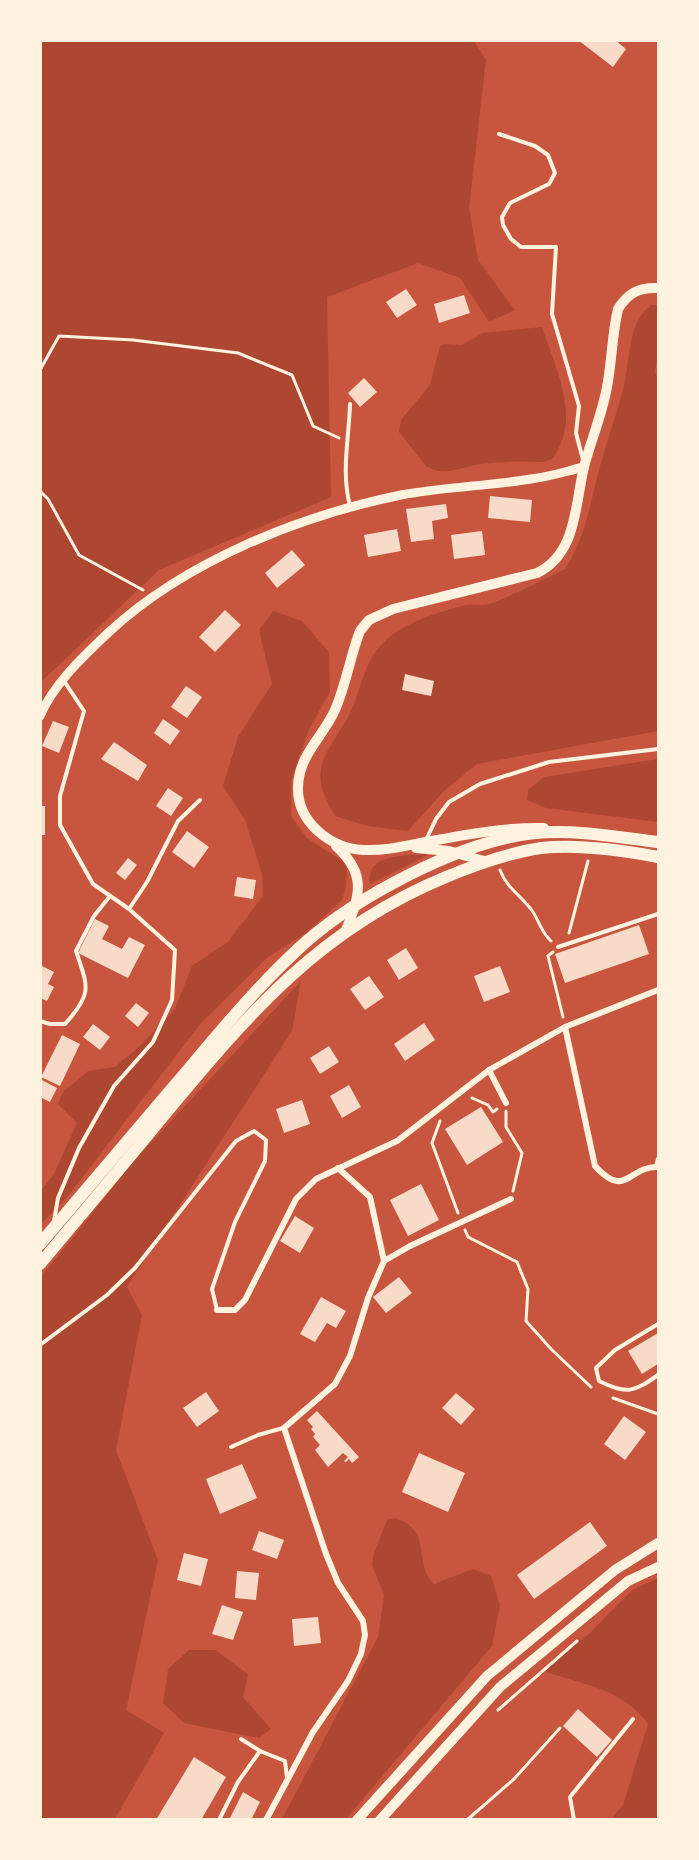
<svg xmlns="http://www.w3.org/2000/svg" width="699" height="1860" font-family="'Golos Text',sans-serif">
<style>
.green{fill:#ae4732}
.building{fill:#f7dbc8}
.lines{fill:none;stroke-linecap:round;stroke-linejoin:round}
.path{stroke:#fff3e0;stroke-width:3}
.service{stroke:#fff3e0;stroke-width:4}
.minor{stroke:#fff3e0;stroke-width:6}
.tertiary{stroke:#fff3e0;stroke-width:9}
.secondary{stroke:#fff3e0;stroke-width:10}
.trunk{stroke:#fff3e0;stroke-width:12}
</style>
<rect width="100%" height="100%" fill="#c8553d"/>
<!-- green -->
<g class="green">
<path d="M41 41H474L486 60 469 208 478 260 515 310 489 322 460 278 418 263 327 297 331 497 159 570 41 682Z"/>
<path d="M651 305H658V351L655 372 658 380V731L477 764 444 791 408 831 367 826 335 816C307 770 324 758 348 717 361 693 363 662 383 643 403 623 440 611 466 605 474 604 482 606 489 604 515 595 540 581 565 569 585 538 590 505 599 470 606 443 616 417 623 390 631 361 626 324 651 305Z"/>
<path d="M542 327C555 368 583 419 552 459L543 462C522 462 501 461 481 464 463 466 443 478 426 466L399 432 401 420 430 385 440 346 445 344 462 345 483 333Z"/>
<path d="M273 611 302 621 329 652 330 692 309 729 291 781V816L307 838 344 862 347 870 346 887 342 900 305 934 268 957 201 1023 68 1196 41 1224V1191L54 1174 77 1123 58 1104 63 1092 88 1071 115 1067 141 1045 175 1009 192 966 228 942 263 896 262 874 245 820 223 786 238 737 272 684 259 630Z"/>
<path d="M658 759V822L546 808 527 800 528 790 544 777Z"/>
<path d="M424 854 428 855 370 884C365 854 404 856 424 854Z"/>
<path d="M301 981 292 1031 127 1287 142 1315 116 1450 158 1560 126 1710 164 1733 115 1819 41 1820V1277L133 1162Z"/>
<path d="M396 1518C434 1532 412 1563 434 1584L473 1569 491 1576 500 1605 492 1646 346 1819H282L378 1637 384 1595 372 1565 374 1553 387 1520Z"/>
<path d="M658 1578V1819H611L623 1805 648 1724C623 1689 585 1685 546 1672L549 1663 589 1634 632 1590Z"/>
<path d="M189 1650H215L248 1674 243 1697 271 1729 259 1738 184 1723 163 1703 168 1669Z"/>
</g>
<!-- building -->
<g class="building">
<path d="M578 40H615L626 49 613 67Z"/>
<path d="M406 289 417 305 397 318 386 302Z"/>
<path d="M464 295 470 313 439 323 434 304Z"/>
<path d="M364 378 377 392 360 407 348 393Z"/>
<path d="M490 496 532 500 530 522 488 518Z"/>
<path d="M446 504 448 518 432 521 434 539 411 542 406 509Z"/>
<path d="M397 529 401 551 368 557 364 535Z"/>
<path d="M482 531 485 555 454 559 451 535Z"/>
<path d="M292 550 305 565 277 588 265 573Z"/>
<path d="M225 610 241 625 215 652 199 637Z"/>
<path d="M405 674 434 681 431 696 402 690Z"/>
<path d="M186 686 202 697 187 718 171 707Z"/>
<path d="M163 719 180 731 170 745 154 733Z"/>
<path d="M53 721 69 727 59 753 42 746Z"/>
<path d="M114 742 147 765 138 781 101 759Z"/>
<path d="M168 788 183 798 171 816 156 806Z"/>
<rect x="40" y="806" width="5" height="29"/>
<path d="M187 831 209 847 194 868 172 852Z"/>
<path d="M128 858 137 865 125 880 116 873Z"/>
<path d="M237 877 256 880 253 899 234 896Z"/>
<path d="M95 919 109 926 102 939 122 949 129 937 145 945 128 978 78 953Z"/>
<path d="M639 925 649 954 565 983 555 954Z"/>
<path d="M406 948 418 968 399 980 387 960Z"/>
<path d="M40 965 54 972 48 984 54 987 47 1001 40 998Z"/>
<path d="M500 966 510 992 484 1002 474 976Z"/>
<path d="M369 976 384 997 365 1010 350 989Z"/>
<path d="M136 1003 149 1013 138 1027 125 1016Z"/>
<path d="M424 1023 435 1040 405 1061 394 1044Z"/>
<path d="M93 1024 110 1037 100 1050 83 1037Z"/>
<path d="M62 1035 80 1044 60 1086 41 1077Z"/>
<path d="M329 1046 339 1062 320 1074 310 1058Z"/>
<path d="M40 1079 57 1088 50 1102 40 1097Z"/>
<path d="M349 1085 361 1107 342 1118 330 1096Z"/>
<path d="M302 1100 310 1124 284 1133 276 1109Z"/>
<path d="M481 1107 503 1142 467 1165 445 1129Z"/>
<path d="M421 1184 439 1220 408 1236 390 1200Z"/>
<path d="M295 1216 314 1228 300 1253 280 1241Z"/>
<path d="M399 1277 412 1293 386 1313 373 1297Z"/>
<path d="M321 1297 346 1311 336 1328 327 1323 315 1342 300 1334Z"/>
<path d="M658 1333V1364L642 1374 628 1351Z"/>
<path d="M206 1392 219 1411 197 1427 183 1408Z"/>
<path d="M456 1393 475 1409 461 1425 442 1408Z"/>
<path d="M317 1411 359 1457 352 1463 349 1459 346 1462 344 1461 348 1457 343 1453 328 1467 315 1450 320 1445 313 1437 315 1434 311 1429 313 1427 307 1420Z"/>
<path d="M624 1416 646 1432 625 1460 604 1444Z"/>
<path d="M419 1453 465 1473 448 1512 402 1492Z"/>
<path d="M242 1464 257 1498 220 1514 206 1479Z"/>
<path d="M590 1522 607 1546 534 1599 517 1575Z"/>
<path d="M259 1531 284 1540 277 1559 252 1550Z"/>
<path d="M184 1553 208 1559 201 1586 177 1580Z"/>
<path d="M237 1571 259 1573 256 1600 235 1598Z"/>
<path d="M222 1605 243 1612 233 1640 212 1634Z"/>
<path d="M318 1617 321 1643 294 1646 292 1619Z"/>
<path d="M578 1709 612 1740 597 1757 563 1726Z"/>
<path d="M194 1757 226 1777 201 1820H156Z"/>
<path d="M243 1792 260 1802 251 1820H229Z"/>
</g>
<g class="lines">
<!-- path -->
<g class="path">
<path d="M40 370 59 336 133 340 238 353 292 375 313 426 339 438"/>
<path d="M40 491 48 499 79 555 143 590"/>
<path d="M500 870C507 889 523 897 533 912 540 923 541 932 551 941"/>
<path d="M569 933 588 861"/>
<path d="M553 952 548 956 563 1017"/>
<path d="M472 1098 488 1105 493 1112 497 1109"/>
<path d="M506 1111V1127L522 1153 513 1191"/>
<path d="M440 1121 432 1143 458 1213"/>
<path d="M465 1230 468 1237 517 1262 528 1289 526 1321 551 1349 591 1387"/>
<path d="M613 1398 658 1414"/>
<path d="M498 1710 577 1641"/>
<path d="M467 1820 514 1779 560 1728"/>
</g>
<!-- service -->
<g class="service">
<path d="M499 134 535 146 548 155 555 173 549 184 510 203 502 217 503 225 511 239 521 247H556L552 314 579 406 576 433 583 460"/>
<path d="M350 506C341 471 349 439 350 404"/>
<path d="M64 681 84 711 60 796V825L93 884 129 909 147 882 178 821 200 800"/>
<path d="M426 840 436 819 449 802 480 784 549 762 658 749"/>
<path d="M558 947 658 914"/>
<path d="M40 1021 50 1024H65C93 993 88 987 76 951L94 916 110 896"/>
<path d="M656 1166 658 1159"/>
<path d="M54 1221 58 1198 79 1148 114 1086 153 1042 172 1000 175 950 129 909"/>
<path d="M658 1324 615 1350 596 1368 599 1381C627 1395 634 1392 658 1375"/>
<path d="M40 1345 107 1295 135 1268 236 1141 254 1131 266 1140 265 1161 235 1222 212 1289 217 1310"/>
<path d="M231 1447 258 1435 283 1428"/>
<path d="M241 1739 260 1751 285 1761 287 1778"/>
<path d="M219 1820 238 1782 260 1751"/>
<path d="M574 1820 570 1797 633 1719"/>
</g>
<!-- minor -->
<g class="minor">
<path d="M565 1027 595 1166C626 1200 628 1166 658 1167"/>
<path d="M489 1070 506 1103"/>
<path d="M338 1168 370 1197 384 1261"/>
<path d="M217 1310H235L245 1300 296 1199 316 1179 397 1141 489 1070 565 1027 658 990"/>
<path d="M266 1820 313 1732 348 1681 361 1654 365 1635 363 1621 338 1583 326 1554 284 1428 335 1384 350 1356 368 1298 384 1261 410 1246 511 1199"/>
</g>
<!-- tertiary -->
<path class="tertiary" d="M40 716C54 683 84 656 109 632 186 561 299 516 401 495 444 487 488 486 531 479 549 477 567 471 584 467"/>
<!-- secondary -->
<g class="secondary">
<path d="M544 828C505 827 464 835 426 842 405 846 385 851 363 850 330 848 297 822 298 787 299 754 323 737 335 710 346 685 350 657 360 631L369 620 393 609 537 573C577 554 575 504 584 467 591 440 602 415 607 387 612 361 612 334 618 309 628 293 639 287 658 288"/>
<path d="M336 846C367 874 360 895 346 930"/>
<path d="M416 848 449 851 484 861"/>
<path d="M357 1820 487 1676 615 1570 658 1543"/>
<path d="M380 1820 500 1687 628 1581 658 1567"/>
</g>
<!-- trunk -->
<g class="trunk">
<path d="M40 1244C85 1191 130 1138 175 1085 214 1039 252 992 296 951 346 903 438 854 506 838 556 825 608 836 658 842"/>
<path d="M40 1264C82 1214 124 1164 165 1114 250 1012 320 929 446 877 477 864 508 853 541 848 579 844 621 850 658 857"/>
</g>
</g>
<!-- border -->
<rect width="699" height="1860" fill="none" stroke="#fff3e0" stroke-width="84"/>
</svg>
